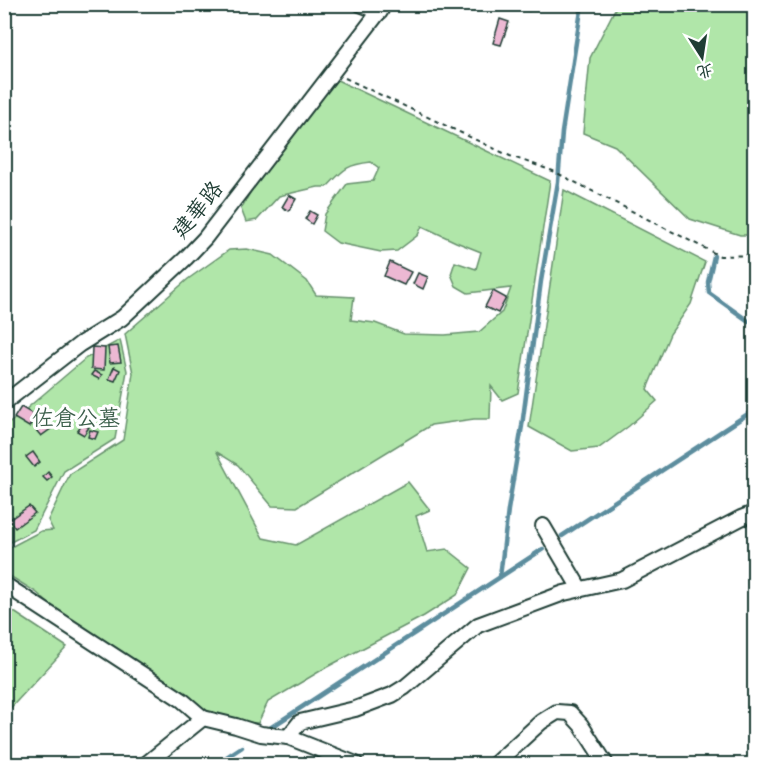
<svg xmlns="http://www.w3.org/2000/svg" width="759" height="769" font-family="'Architects Daughter','LXGW WenKai TC',sans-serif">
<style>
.green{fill:#b0e6a9;stroke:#68926e;stroke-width:1.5}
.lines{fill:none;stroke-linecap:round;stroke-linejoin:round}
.stream{stroke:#5c8d9e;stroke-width:4.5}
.building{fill:#ecb8d3;stroke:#1f3d34;stroke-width:1.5}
.minor-casing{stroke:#1f3d34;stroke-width:18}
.path{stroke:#1f3d34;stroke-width:2;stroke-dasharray:4.5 4.5;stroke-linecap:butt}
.minor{stroke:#fff;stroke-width:14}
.labels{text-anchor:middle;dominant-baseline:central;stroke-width:6;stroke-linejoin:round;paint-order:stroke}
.street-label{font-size:22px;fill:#1f3d34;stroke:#fff}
.park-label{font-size:22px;fill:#3c5f4b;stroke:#fff}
</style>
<rect width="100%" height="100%" fill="#fff"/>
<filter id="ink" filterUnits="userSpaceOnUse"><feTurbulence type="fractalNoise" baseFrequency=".0167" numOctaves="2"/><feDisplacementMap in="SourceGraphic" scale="12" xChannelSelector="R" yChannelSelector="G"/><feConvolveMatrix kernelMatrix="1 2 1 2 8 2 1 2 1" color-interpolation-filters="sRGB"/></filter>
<g filter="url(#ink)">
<!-- green -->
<g class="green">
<path d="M617 5H754V235H740L690 219 615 146 583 133 590 58Z"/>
<path d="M335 79 550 181 518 393 502 400 491 386 490 419H474L431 425 297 507 272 506 238 465 217 452 263 538 296 545 408 482 430 510 416 516 427 552 447 549 471 568 457 595 424 616 327 667 268 702 258 723 231 721 195 708 59 613 36 592 5 573V550L41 531 53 530 48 520 70 474 123 440 133 373 125 334 188 279 229 250 247 249 273 255 307 281 316 295 354 297 351 320 375 323 404 334 445 335 479 332 502 312 511 288 468 293 456 286 451 274 455 262 476 269 481 252 456 242 422 226 418 235 397 251 381 252 338 243 322 231 325 214 347 184 373 181 379 168 371 162C346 165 344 169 327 187H318L279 196 257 220 246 222 241 209 255 184Z"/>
<path d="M564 190 705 262 691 304 670 334 647 389 657 401 629 426 599 448 572 451 529 427Z"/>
<path d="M120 340 127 371 115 439 64 471 34 530 5 545V427L86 358Z"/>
<path d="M5 606 67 647 5 714H4Z"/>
</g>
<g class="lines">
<!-- stream -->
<g class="stream">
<path d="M714 256 708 282 709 293 754 325"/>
<path d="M562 536 754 410"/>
<path d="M500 577 508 510 522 426 541 281 558 182 562 132 582 4"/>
<path d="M267 730 543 549"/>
<path d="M216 764 242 747"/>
</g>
</g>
<!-- building -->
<g class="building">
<path d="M519 4H532L529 11 518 6Z"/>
<path d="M500 19 509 22 501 45 493 43Z"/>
<path d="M289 195 296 199 289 211 282 207Z"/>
<path d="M310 211 317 215 312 224 305 219Z"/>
<path d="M390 262 411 272 404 285 384 276Z"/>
<path d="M418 273 428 277 423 289 413 284Z"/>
<path d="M754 288V304L747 299Z"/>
<path d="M493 291 506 298 498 313 485 307Z"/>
<path d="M118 346 121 362 110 363 108 347Z"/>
<path d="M92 347 105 348 104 370 91 369Z"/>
<path d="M114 367 120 370 115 381 109 379Z"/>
<path d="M94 371 102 375 99 379 91 375Z"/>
<path d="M21 407 36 416 29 427 14 418Z"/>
<path d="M46 421 52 428 41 436 35 429Z"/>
<path d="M82 424 89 427 84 435 77 431Z"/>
<path d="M90 430 98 432 95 439 88 437Z"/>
<path d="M33 452 40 462 34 467 26 457Z"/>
<path d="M48 472 52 477 47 481 43 477Z"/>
<path d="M29 506 35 513 15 528 9 520Z"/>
</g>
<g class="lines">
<defs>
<g id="minor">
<path d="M360 4 380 12"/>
<path d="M4 403 80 344 122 318 186 258 205 238 385 4"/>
<path d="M543 526 580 589"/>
<path d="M4 584 182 700 203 718"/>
<path d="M288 737 300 722 355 709 392 695 405 687 478 625 564 593 622 580 741 518 754 513"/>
<path d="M146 764 203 718 236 726 261 734 288 737 356 764"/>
<path d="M495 764 541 722 557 712 570 713 581 725 606 764"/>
</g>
</defs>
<!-- minor casing -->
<use href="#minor" class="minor-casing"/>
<!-- path -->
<path class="path" d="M345 78 510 156 553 171 720 256 754 255"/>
<!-- minor -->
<use href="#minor" class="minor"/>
</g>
</g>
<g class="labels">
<!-- street labels -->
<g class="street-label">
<text transform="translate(198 210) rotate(-51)">建華路</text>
</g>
<!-- park labels -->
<g class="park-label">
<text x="76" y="418">佐倉公墓</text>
</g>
</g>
<!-- margin -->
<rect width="759" height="769" fill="none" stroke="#fff" stroke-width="24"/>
<rect x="12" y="12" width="735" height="745" fill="none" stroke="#1f3d34" stroke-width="2" filter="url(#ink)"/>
<!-- north arrow -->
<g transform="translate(702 57) rotate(168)" stroke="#ffffff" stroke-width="4.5" paint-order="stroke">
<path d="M0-4.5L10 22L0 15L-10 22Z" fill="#1f3d34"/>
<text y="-9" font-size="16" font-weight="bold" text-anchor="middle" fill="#1f3d34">北</text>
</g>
</svg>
